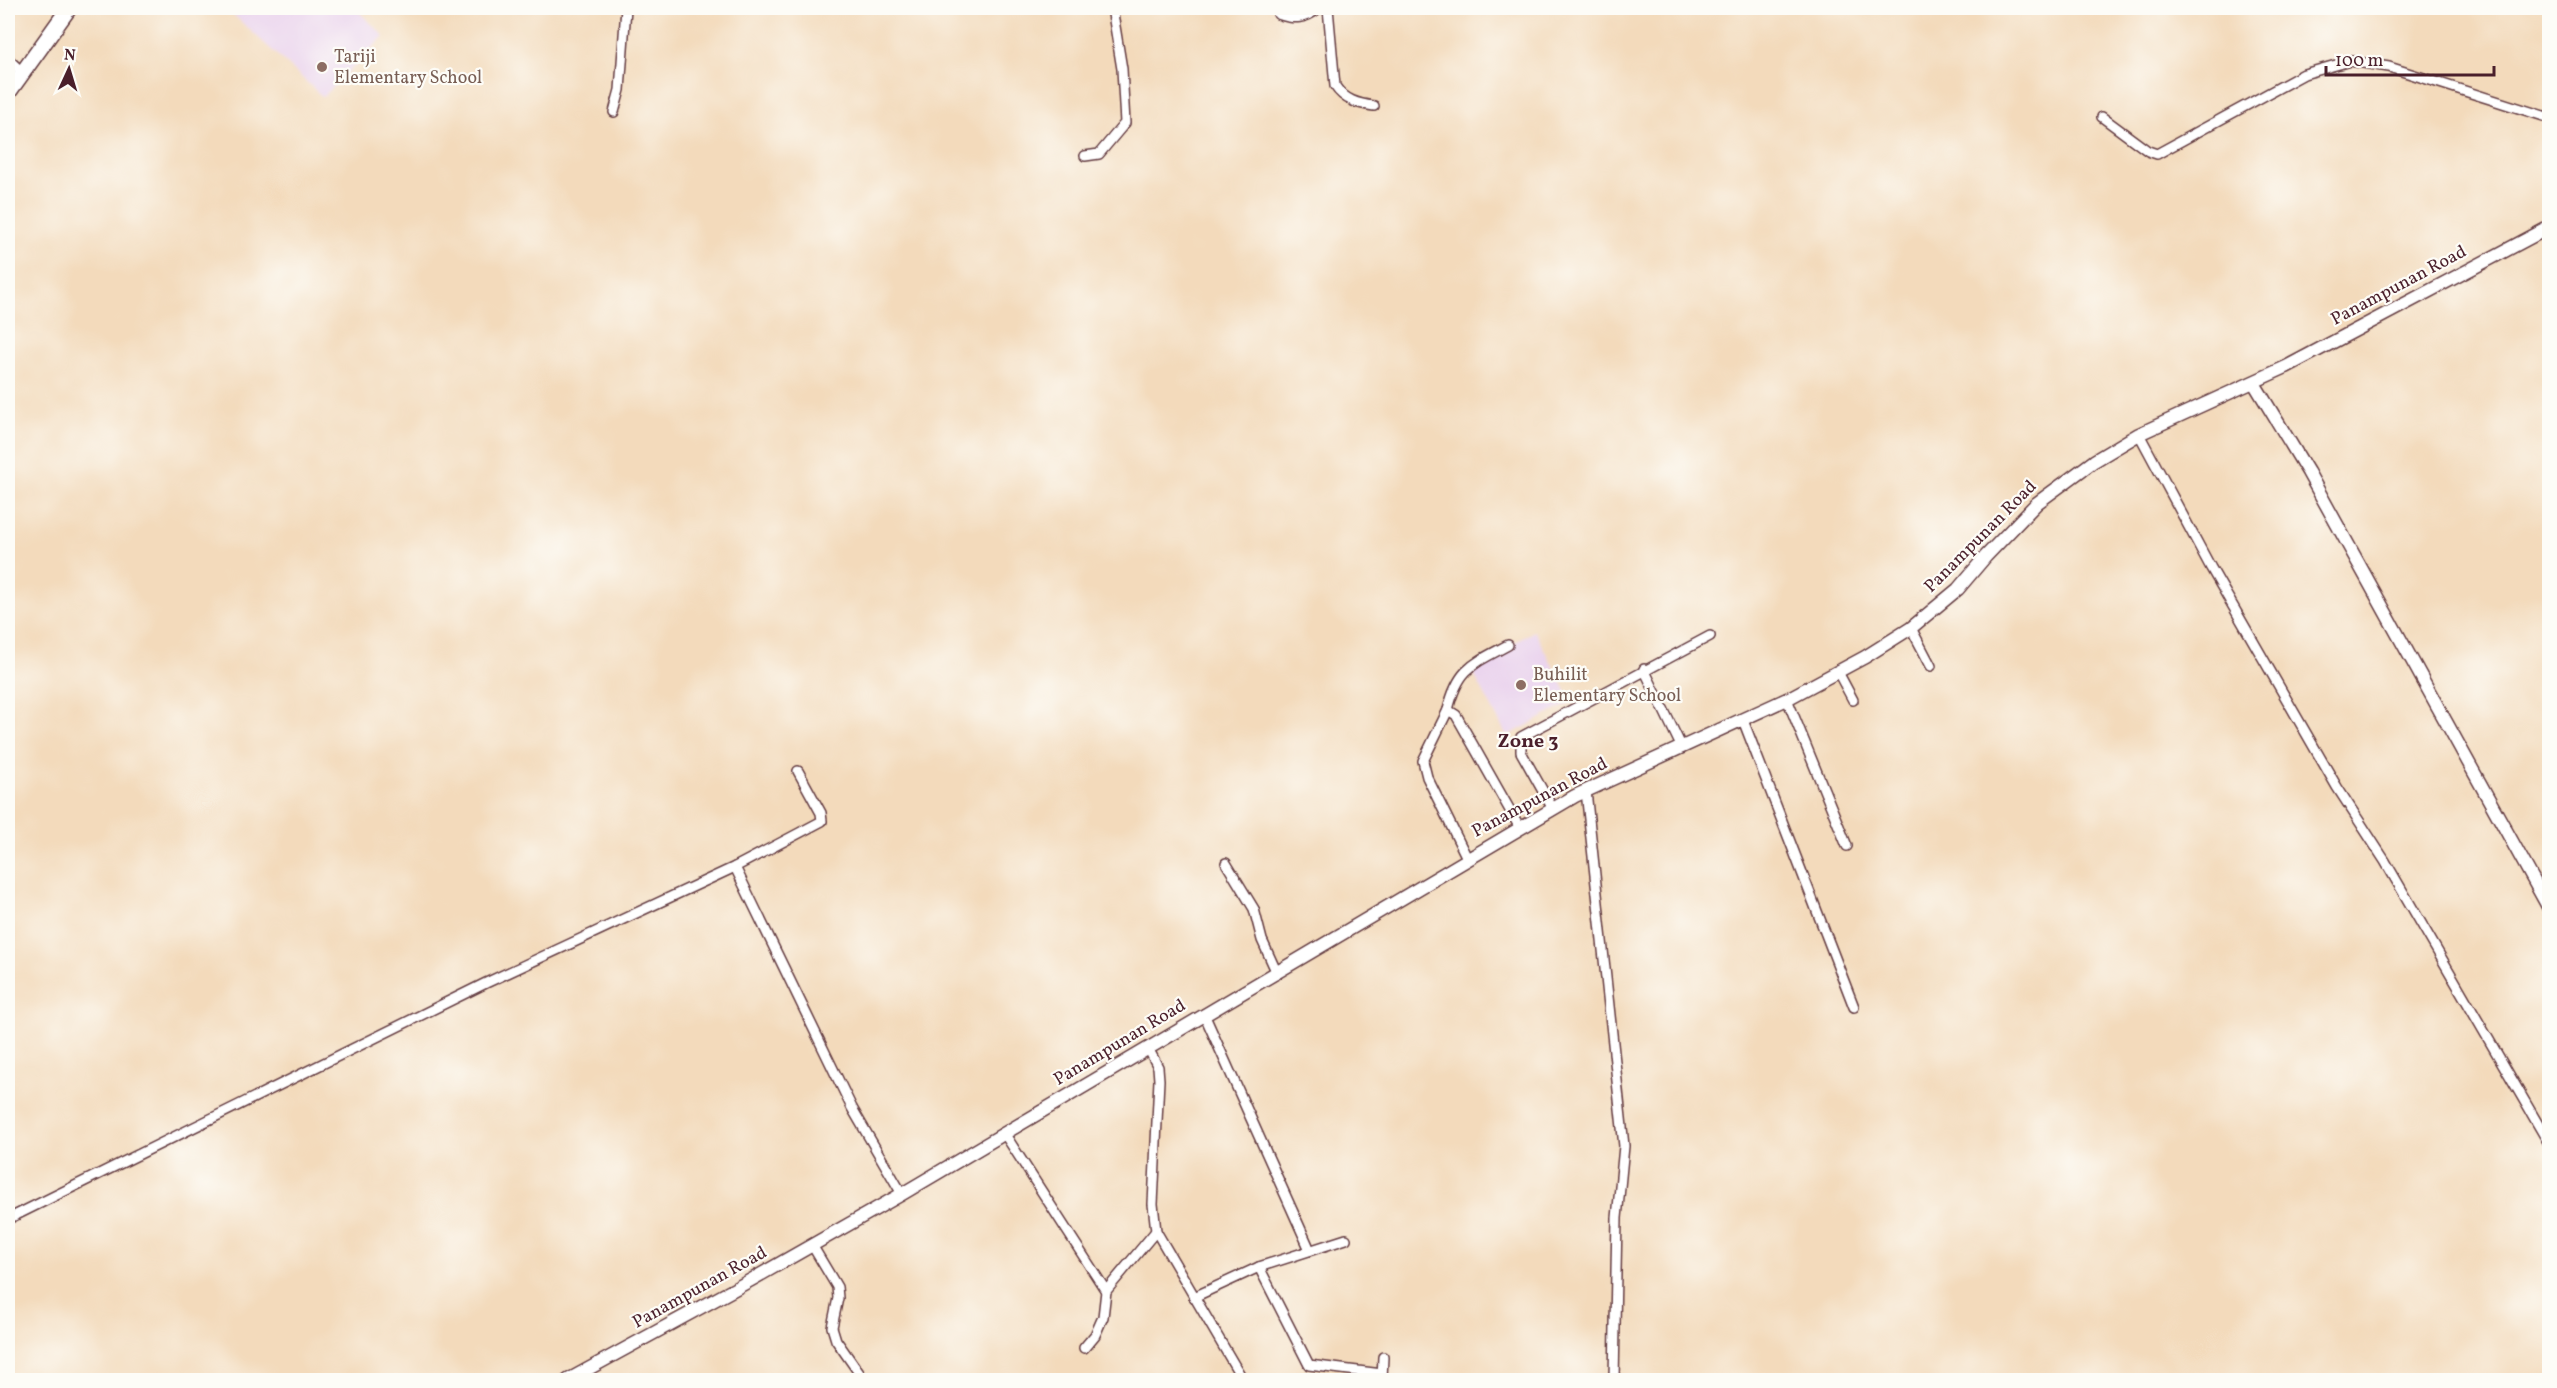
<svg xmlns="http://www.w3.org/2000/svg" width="2557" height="1388" font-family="Vollkorn,serif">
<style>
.built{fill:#e9d1ed}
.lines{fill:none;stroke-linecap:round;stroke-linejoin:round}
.minor-casing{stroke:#633b41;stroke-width:12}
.tertiary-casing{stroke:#633b41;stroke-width:15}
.primary-casing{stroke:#633b41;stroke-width:18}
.minor{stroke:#fff;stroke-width:9}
.tertiary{stroke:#fff;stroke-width:12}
.primary{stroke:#fff;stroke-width:15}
.education-dot{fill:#8d6e63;stroke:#fdfcf7;stroke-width:2}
.labels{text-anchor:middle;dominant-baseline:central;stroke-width:4.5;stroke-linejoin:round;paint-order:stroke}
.education-label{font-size:18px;fill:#785e54;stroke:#fdfcf7;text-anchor:start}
.street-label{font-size:18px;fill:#4a1f2b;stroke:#fdfcf7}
.neighbourhood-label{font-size:20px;font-weight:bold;fill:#4a1f2b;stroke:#fdfcf7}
</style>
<rect width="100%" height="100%" fill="#fdfcf7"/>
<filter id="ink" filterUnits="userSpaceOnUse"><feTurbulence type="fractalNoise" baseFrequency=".0167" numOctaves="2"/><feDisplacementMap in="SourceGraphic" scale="12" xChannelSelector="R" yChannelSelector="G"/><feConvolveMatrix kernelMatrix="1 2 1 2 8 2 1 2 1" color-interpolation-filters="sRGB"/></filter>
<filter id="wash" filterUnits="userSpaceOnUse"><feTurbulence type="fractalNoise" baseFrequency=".008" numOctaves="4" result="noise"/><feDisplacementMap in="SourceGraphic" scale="24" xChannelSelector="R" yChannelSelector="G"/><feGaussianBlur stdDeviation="1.35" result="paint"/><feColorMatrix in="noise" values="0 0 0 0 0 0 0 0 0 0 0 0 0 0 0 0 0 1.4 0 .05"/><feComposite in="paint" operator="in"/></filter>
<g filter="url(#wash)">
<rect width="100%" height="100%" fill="#f3dabb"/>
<!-- built -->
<g class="built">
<path d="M226 8H355L384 36 323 97Z"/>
<path d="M1534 631 1572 702 1507 736 1471 669Z"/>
</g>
</g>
<g filter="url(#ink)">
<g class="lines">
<defs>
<g id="minor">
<path d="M1328 8 1335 86C1344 100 1358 104 1374 106"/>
<path d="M1278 14C1295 20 1305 19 1319 8"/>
<path d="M8 59 23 73"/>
<path d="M614 112 620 90 626 8"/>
<path d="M2102 117 2148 151 2157 154 2304 74 2350 61 2389 67 2550 118"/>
<path d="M1085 156 1099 154 1125 123 1122 69 1112 8"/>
<path d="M2139 434 2211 568 2337 787 2385 861 2550 1145"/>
<path d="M1911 628 1931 666"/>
<path d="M1644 669 1682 748"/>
<path d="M1838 672 1853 700"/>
<path d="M1787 699 1847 846"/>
<path d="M1448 710C1458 668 1473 664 1508 645"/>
<path d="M1743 720 1854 1007"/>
<path d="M798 771 821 813 822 821 735 867 852 1108 902 1194"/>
<path d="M1586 791 1624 1146 1617 1218 1614 1380"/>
<path d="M1553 809 1521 752V737L1710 636"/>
<path d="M1467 858 1427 777 1423 761 1448 710 1456 715 1520 828"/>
<path d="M1226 863 1254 909 1262 940 1276 971"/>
<path d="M1204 1014 1310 1250"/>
<path d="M1148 1048 1158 1067 1159 1080 1153 1204 1156 1231 1243 1380"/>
<path d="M1004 1133 1106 1291"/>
<path d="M8 1219 486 983 735 867"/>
<path d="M812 1245 837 1287 838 1298 832 1327 836 1340 864 1380"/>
<path d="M1259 1267 1346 1239"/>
<path d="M1194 1297 1259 1267 1309 1365 1382 1374"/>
<path d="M1084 1348 1095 1335 1103 1317 1106 1291 1156 1231"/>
<path d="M1382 1378 1383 1357"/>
</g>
<g id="tertiary">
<path d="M2254 383 2308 472 2550 910"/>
<path d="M568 1380 751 1280 902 1194 1575 796 1787 699 1865 657 1911 628 1958 589 1986 556 2037 503 2094 461 2139 434 2286 367 2550 227"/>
</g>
<path id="primary" d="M8 93 69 8"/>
</defs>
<!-- minor casing -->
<use href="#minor" class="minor-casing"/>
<!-- tertiary casing -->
<use href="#tertiary" class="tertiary-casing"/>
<!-- primary casing -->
<use href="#primary" class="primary-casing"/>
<!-- minor -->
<use href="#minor" class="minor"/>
<!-- tertiary -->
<use href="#tertiary" class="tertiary"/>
<!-- primary -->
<use href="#primary" class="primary"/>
</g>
</g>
<!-- markers -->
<g class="education-dot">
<circle cx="322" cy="67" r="6"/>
<circle cx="1521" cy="685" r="6"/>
</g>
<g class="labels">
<!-- education labels -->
<g class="education-label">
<text x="334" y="57">Tariji<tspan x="334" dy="21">Elementary School</tspan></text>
<text x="1533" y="675">Buhilit<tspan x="1533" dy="21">Elementary School</tspan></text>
</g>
<!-- street labels -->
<g class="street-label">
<text transform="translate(2399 286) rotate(-28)">Panampunan Road</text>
<text transform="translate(1981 537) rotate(-45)">Panampunan Road</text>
<text transform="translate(1540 798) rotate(-28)">Panampunan Road</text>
<text transform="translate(1120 1043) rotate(-31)">Panampunan Road</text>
<text transform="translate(700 1288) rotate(-29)">Panampunan Road</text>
</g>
<!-- neighbourhood labels -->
<g class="neighbourhood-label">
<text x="1528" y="742">Zone 3</text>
</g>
</g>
<!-- margin -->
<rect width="2557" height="1388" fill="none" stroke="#fdfcf7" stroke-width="30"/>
<!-- north arrow -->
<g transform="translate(69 69) rotate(4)" stroke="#fdfcf7" stroke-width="4.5" paint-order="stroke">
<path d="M0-4.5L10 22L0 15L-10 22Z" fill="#4a1f2b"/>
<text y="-9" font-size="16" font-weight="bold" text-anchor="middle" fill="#4a1f2b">N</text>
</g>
<!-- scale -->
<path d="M2326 66v9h168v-9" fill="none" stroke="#4a1f2b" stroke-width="3"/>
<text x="2335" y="66" font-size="18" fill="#4a1f2b" stroke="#fdfcf7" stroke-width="4.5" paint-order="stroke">100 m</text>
</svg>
